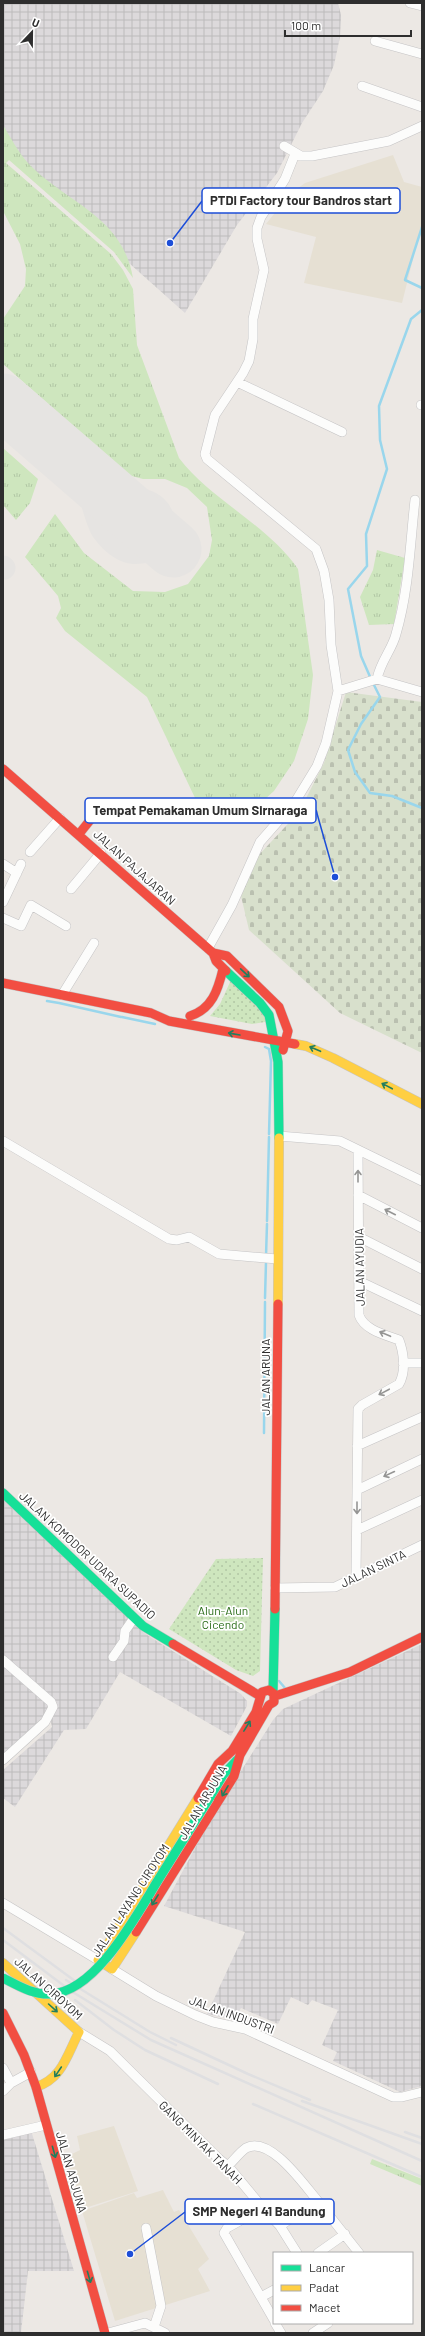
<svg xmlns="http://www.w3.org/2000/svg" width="425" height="2336" font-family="Barlow,sans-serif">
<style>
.industrial{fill:url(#industrial-grid)}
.education{fill:#e6e0d3}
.grass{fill:url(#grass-tufts)}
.cemetery{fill:url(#cemetery-stones)}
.park{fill:url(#park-dots)}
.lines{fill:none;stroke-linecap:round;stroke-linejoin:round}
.stream{stroke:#99d6ec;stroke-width:2.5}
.taxiway{stroke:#e6e4e2;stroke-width:23}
.runway{stroke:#e6e4e2;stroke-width:57}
.street-casing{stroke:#c5c4c5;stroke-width:10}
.fast-casing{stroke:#c5c4c5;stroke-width:10}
.slow-casing{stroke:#c5c4c5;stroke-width:10}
.jam-casing{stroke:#c5c4c5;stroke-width:10}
.street{stroke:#fcfcfb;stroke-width:9}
.fast{stroke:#16e098;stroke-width:9}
.slow{stroke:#ffcf43;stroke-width:9}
.jam{stroke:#f24e42;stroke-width:9}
.rail{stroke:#dfdfe1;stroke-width:2.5}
.fast-bridge-casing{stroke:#c5c4c5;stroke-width:10;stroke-linecap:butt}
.fast-bridge{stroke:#16e098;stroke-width:9}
.oneway{stroke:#237e5e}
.oneway2{stroke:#959594}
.labels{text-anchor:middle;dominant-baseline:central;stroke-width:3.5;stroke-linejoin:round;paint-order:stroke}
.street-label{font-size:12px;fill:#2e2e2e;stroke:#fff}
.park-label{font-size:12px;fill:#2c6e1b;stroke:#fff}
.leader{fill:none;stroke:#1d4ed8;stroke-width:1.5}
.callout-dot{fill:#1d4ed8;stroke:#fff;stroke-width:1.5}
.callout{fill:#fff;stroke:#1d4ed8;stroke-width:1.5}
.callout-label{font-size:13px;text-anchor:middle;font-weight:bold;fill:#2e2e2e}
</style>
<defs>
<pattern id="industrial-grid" width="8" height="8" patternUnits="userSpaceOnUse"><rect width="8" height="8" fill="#dcd9db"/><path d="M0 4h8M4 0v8" fill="none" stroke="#bdbbbc"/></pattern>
<pattern id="grass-tufts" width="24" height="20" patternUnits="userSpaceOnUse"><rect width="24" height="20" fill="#cee6be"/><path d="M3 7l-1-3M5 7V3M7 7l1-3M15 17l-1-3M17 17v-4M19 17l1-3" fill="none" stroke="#b1c6a4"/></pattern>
<pattern id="cemetery-stones" width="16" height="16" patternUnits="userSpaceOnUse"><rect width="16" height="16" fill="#d8e0cc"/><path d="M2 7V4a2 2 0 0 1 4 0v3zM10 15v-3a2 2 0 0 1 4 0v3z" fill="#bac0b0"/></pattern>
<pattern id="park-dots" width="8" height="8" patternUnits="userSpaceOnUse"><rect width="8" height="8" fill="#cee6be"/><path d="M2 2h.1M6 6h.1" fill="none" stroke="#b1c6a4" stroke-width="1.8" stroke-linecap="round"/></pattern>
</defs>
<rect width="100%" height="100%" fill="#ece8e4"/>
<path class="industrial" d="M3,3H338L341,15L340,37L334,65L323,91L302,123L277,173L237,225L185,313L19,165L3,134Z
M3,1498L144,1633L241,1694L247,1701V1706L231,1736L120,1672L86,1729L64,1730L15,1807L3,1798V1770L52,1727L50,1718L57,1704L3,1658Z
M422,1644V2086L400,2092L333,2061L337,2052L322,2045L338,2010L312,2000L308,2005L291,1997L278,2024L241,2008L234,2020L207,2014L245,1932L164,1906L209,1822L273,1720L283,1709Z
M3,1664L48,1702L51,1709L3,1757Z
M30,2127L74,2271H28L21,2333H3V2136Z"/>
<path class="education" d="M393,155L404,182L422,187V223L402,303L304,283L316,237L266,224L290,194L305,183Z
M114,2126L138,2191L82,2209L66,2157L80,2150L77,2136Z
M163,2190L174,2212L179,2210L209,2259L198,2269L210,2291L115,2321L82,2211L134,2193L137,2198Z"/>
<path class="grass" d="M3,125C11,138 18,152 28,163C67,204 122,215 133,278L114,252L9,160L6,163L111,254L123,270L133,289L137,345L179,458C212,501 267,524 298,569L313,675L308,719L294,761L274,791L254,809L232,813L210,812L196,800L147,697L65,631L56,618L61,608L58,596L25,557L55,514L84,553L133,591L165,592L188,584L209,556L212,540L207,507L187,488L165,479H143L128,475L3,364V319L25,286L26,269L20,244L3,211Z
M3,448L38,479L30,503L16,520L3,505Z
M377,550L405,558L394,624L369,625L360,597L373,570Z
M372,2159L422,2179V2186L370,2164Z"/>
<path class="cemetery" d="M346,692L422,702V1053L340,1013L249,930L241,896L256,858L299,812L324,763Z"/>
<path class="park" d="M231,980L265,1011V1022L252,1024L210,1016L220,1004Z
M263,1558L260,1671L253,1676L236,1670L169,1629L216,1559Z"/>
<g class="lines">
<path class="stream" d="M422,227L405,280L422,288
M371,679L361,656L348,589L367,566L366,534L387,469L380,440L379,406L411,319L422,310
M373,683L380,697L361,724L348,750L355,772L370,793L392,796L422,808
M47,1001L59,1003
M59,1003L121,1017
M122,1017L155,1024
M265,1047L269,1049L271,1061L269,1134
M267,1221L269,1137
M266,1256L267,1224
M265,1298L266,1262
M264,1433L265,1302
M279,1681L285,1688"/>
<path class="taxiway" d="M79,468C91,477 104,491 119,496C132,500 145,497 156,507C178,527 142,583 103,531C96,522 88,486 85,473
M3,567L4,568"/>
<path class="runway" d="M3,402L173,549"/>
<defs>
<path id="street" d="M410,3L422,6
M375,41L422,54
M362,86L422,107
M284,146L301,156H312L389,141L422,126
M237,382L342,432
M421,405H422
M377,679C381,660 392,650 396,634C409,590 410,544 415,500
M338,691L377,679L422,692
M30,852L60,818
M3,864L17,873
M71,889L101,853
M3,902L21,864
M3,918L21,926L31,905L66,926
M208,948L232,905L260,842L295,802L317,766L326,743L338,691L331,645L329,600L324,571L316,549L207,459L205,454L215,415L243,373L249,361L253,339V319L264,270L257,239V228L261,217L285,179L295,154
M62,995L94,943
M279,1136L340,1141L422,1181
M3,1141L169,1239L177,1240L189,1237L219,1254L277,1259
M358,1195L422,1228
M359,1237L422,1269
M359,1281L422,1311
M403,1363H422
M357,1446L422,1417
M357,1490L422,1459
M357,1530L422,1500
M356,1575L358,1409L362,1405L399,1384C406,1372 404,1353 399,1340C386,1335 364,1330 359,1315L358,1150
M275,1588L335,1587L422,1545
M113,1657L124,1641L125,1631L134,1618
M3,1660L51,1702L53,1707L45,1722L3,1760
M3,1903L98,1960
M112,1969L156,1996L195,2015L213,2022L245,2029L393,2097H402L422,2092
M79,2032L110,2051L219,2159L228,2166L263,2208L227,2228L224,2233L274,2320
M3,2068L11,2083
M3,2091L11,2083L31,2072
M3,2135L46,2125
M228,2166C234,2160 240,2152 246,2148C270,2135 304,2185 317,2200
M263,2208L280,2226L317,2200L359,2253
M280,2226L297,2253
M146,2228L161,2306L154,2327
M318,2253L345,2234
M261,2297L274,2290
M275,2323L281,2333
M108,2333L145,2323L165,2333
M313,2333L328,2323"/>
<path id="fast" d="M226,971L260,1003L269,1015L278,1062L279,1138
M3,1493L143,1626L173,1644
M273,1692L275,1609
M210,1797L223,1775L237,1760"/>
<path id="slow" d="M295,1044L306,1046L333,1058L422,1104
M278,1304L279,1138
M136,1932L112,1969L98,1960L198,1798
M3,1963L79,2032C67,2055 62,2079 36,2087"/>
<path id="jam" d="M3,769L213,953L216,961L226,971
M79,834L91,819
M213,953L227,956L279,1007L288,1031L283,1050
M3,983L151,1013L169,1021L295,1044
M190,1016C212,1009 218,990 223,969
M275,1609L278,1304
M173,1644L260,1696
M275,1696L350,1672L422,1637
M198,1798L218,1764L232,1751L256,1712L262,1692L269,1690
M136,1932L234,1776L240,1755L269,1705L274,1702V1694L269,1690
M3,2013L24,2055L36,2087L105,2333"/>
</defs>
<use href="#street" class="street-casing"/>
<use href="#fast" class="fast-casing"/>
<use href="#slow" class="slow-casing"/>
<use href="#jam" class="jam-casing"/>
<use href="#street" class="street"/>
<use href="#fast" class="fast"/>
<use href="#slow" class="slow"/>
<use href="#jam" class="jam"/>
<path class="rail" d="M3,1928L75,1981
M3,1940L71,1991L151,2040L422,2161
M66,1980L150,2032L176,2045
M75,2000L114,2030L145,2050L218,2084
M171,2038L248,2074L310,2100
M302,2101L422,2144
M253,2104L422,2177
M405,2132L422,2138"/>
<defs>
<path id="fast-bridge" d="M3,1978C19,1986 33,1995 51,1994C97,1992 138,1912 160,1877C177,1850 193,1824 210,1797"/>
</defs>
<use href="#fast-bridge" class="fast-bridge-casing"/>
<use href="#fast-bridge" class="fast-bridge"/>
</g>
<defs><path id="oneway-shaft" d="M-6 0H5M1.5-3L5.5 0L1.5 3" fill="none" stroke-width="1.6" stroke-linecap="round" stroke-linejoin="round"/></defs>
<g class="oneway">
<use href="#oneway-shaft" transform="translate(245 973) rotate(43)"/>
<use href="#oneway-shaft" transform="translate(234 1034) rotate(-170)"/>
<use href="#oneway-shaft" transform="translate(315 1049) rotate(-157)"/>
<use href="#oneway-shaft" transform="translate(387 1086) rotate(-152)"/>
<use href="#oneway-shaft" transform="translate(247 1726) rotate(-58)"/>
<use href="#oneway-shaft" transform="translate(225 1791) rotate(120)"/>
<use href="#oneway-shaft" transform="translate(155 1900) rotate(122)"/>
<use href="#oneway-shaft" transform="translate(53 2008) rotate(42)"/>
<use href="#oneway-shaft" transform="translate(58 2072) rotate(124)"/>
<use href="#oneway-shaft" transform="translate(54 2152) rotate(74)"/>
<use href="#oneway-shaft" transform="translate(89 2277) rotate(74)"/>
</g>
<g class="oneway2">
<use href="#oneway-shaft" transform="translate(358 1176) rotate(-90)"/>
<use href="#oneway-shaft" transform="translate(390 1212) rotate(-153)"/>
<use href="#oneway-shaft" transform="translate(385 1334) rotate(-157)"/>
<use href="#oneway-shaft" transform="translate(384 1392) rotate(152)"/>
<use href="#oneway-shaft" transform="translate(389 1474) rotate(155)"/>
<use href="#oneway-shaft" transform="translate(357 1508) rotate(90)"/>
</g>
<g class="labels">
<g class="street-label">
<text transform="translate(135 867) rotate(42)">JALAN PAJAJARAN</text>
<text transform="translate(359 1267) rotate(-91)">JALAN AYUDIA</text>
<text transform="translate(265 1377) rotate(-90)">JALAN ARUNA</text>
<text transform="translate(88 1555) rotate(43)">JALAN KOMODOR UDARA SUPADIO</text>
<text transform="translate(373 1568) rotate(-26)">JALAN SINTA</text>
<text transform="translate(202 1802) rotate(-60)">JALAN ARJUNA</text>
<text transform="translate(130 1900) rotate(-57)">JALAN LAYANG CIROYOM</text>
<text transform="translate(49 1988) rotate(42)">JALAN CIROYOM</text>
<text transform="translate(232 2014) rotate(20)">JALAN INDUSTRI</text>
<text transform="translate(201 2142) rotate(45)">GANG MINYAK TANAH</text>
<text transform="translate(72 2172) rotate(74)">JALAN ARJUNA</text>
</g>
<g class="park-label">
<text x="223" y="1610">Alun-Alun<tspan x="223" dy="14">Cicendo</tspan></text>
</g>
</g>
<path class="leader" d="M170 243L202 201M335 877L316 810M130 2254L185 2212"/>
<g class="callout-dot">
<circle cx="170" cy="243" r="4"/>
<circle cx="335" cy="877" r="4"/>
<circle cx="130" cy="2254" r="4"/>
</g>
<g class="callout">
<rect x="202" y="188" width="198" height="25" rx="4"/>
<rect x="85" y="798" width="231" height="25" rx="4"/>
<rect x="185" y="2199" width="149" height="25" rx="4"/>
</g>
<g class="callout-label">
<text x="301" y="205">PTDI Factory tour Bandros start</text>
<text x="200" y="815">Tempat Pemakaman Umum Sirnaraga</text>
<text x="259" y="2216">SMP Negeri 41 Bandung</text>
</g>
<rect width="425" height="2336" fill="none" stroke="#2e2e2e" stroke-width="8"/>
<rect x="273" y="2252" width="140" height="72" fill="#ffffff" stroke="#ababab"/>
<rect x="281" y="2265" width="20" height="6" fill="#16e098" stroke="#ababab"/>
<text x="309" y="2272" font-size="12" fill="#2e2e2e">Lancar</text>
<rect x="281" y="2285" width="20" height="6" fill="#ffcf43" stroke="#ababab"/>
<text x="309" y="2292" font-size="12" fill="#2e2e2e">Padat</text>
<rect x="281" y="2305" width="20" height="6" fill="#f24e42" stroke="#ababab"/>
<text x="309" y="2312" font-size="12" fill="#2e2e2e">Macet</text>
<g transform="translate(32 32) rotate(22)" stroke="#ffffff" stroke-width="3" paint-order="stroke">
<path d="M0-3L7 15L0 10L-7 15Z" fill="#2e2e2e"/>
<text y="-6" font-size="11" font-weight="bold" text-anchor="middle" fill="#2e2e2e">U</text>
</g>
<path d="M285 30v6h126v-6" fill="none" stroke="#2e2e2e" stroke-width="2"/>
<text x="291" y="30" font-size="12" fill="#2e2e2e" stroke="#ffffff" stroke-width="3" paint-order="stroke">100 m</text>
</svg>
